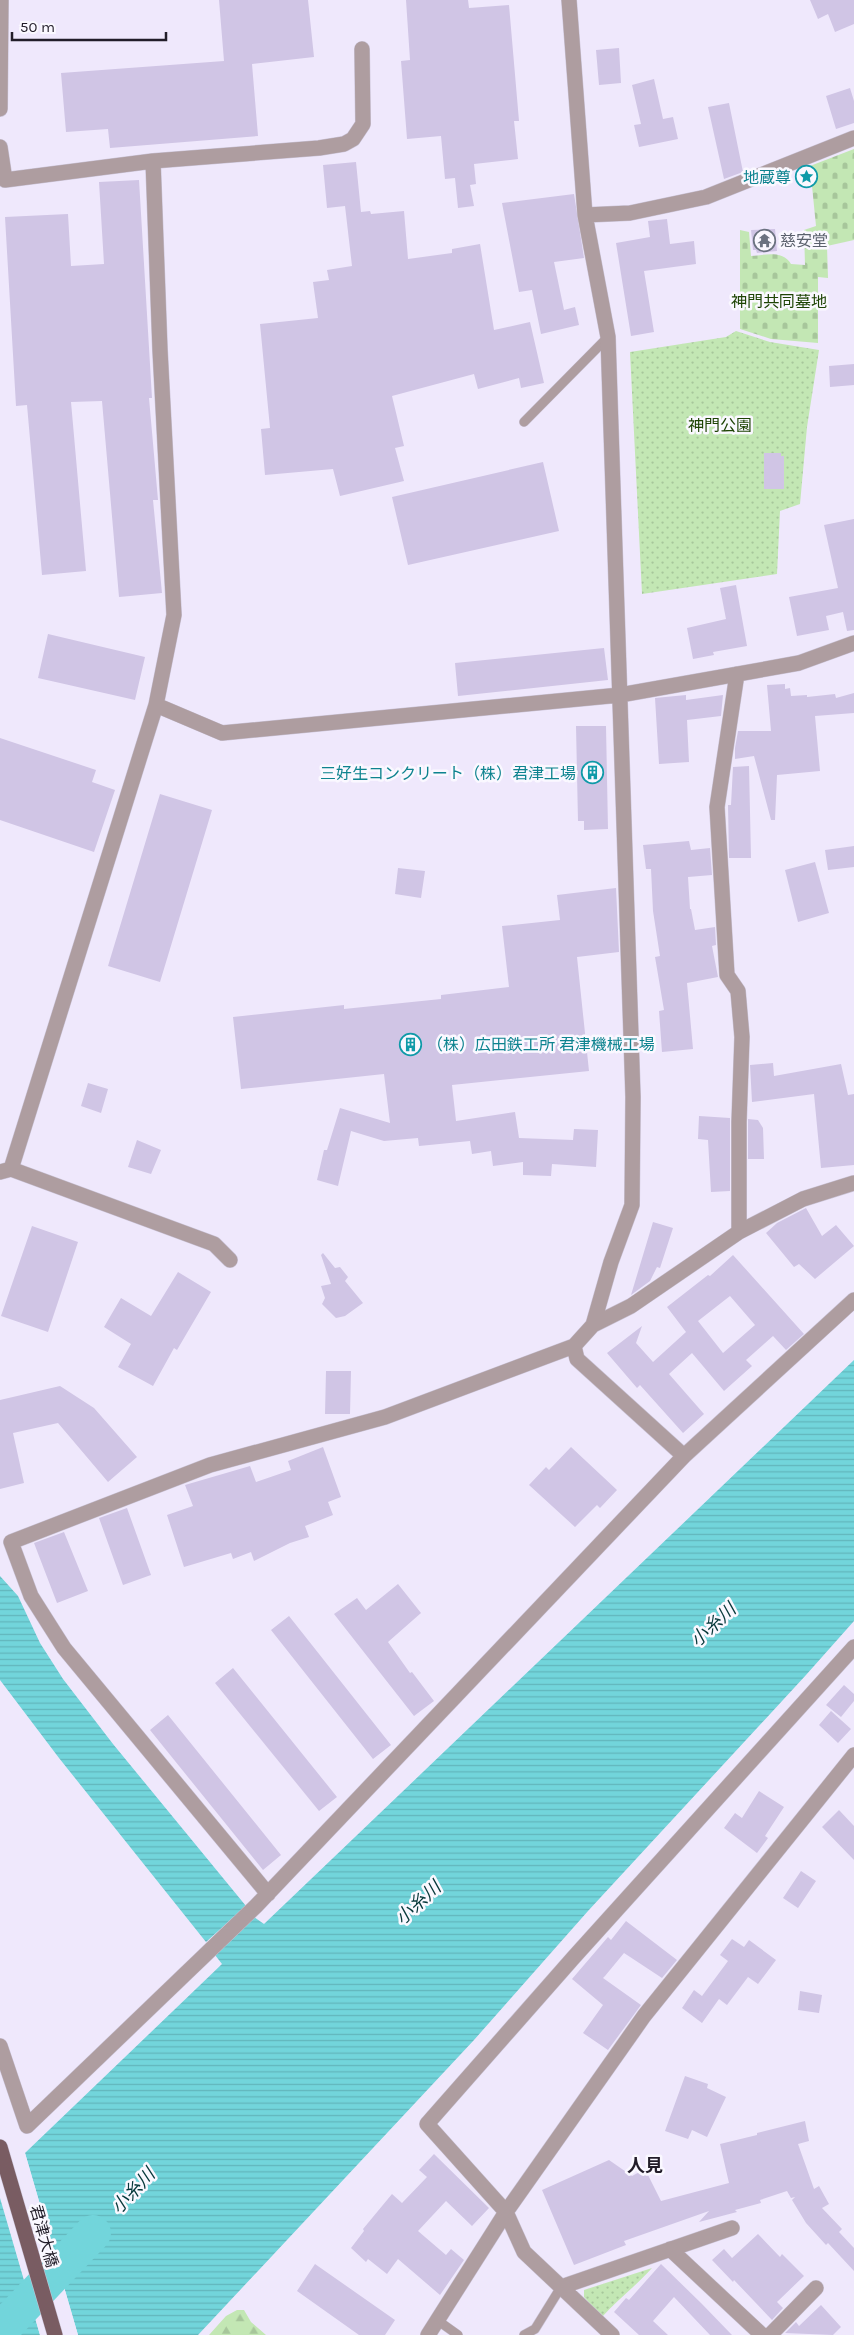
<svg xmlns="http://www.w3.org/2000/svg" width="854" height="2335" font-family="Karla,'Noto Sans JP',sans-serif">
<style>
.grass{fill:url(#grass-dots)}
.forest{fill:url(#forest-firs)}
.cemetery{fill:url(#cemetery-stones)}
.water{fill:url(#water-rules)}
.pier{fill:#efe8fc}
.lines{fill:none;stroke-linecap:round;stroke-linejoin:round}
.river{stroke:#72d5db;stroke-width:36}
.building{fill:#d0c5e5;fill-rule:evenodd}
.lane-casing{stroke:#cac3d6;stroke-width:10}
.street-casing{stroke:#cac3d6;stroke-width:16}
.primary-casing{stroke:#cac3d6;stroke-width:16}
.lane{stroke:#ae9da0;stroke-width:9}
.street{stroke:#ae9da0;stroke-width:15}
.primary{stroke:#795c62;stroke-width:15}
.labels{text-anchor:middle;dominant-baseline:central;stroke-width:5;stroke-linejoin:round;paint-order:stroke}
.culture-label{font-size:16px;fill:#0d838f;stroke:#faf8ff;text-anchor:end}
.worship-label{font-size:16px;fill:#5b616d;stroke:#faf8ff;text-anchor:start}
.park-label{font-size:16px;fill:#1e4405;stroke:#faf8ff}
.street-label{font-size:16px;fill:#221d29;stroke:#faf8ff}
.water-label{font-size:18px;font-style:italic;fill:#06383a;stroke:#faf8ff}
.neighbourhood-label{font-size:18px;font-weight:bold;fill:#221d29;stroke:#faf8ff}
</style>
<defs>
<pattern id="grass-dots" width="8" height="8" patternUnits="userSpaceOnUse" patternTransform="scale(1.25)"><rect width="8" height="8" fill="#c3e7b4"/><path d="M2 2h.1M6 6h.1" fill="none" stroke="#a7c69b" stroke-width="1.8" stroke-linecap="round"/></pattern>
<pattern id="forest-firs" width="22" height="20" patternUnits="userSpaceOnUse" patternTransform="scale(1.25)"><rect width="22" height="20" fill="#c3e7b4"/><path d="M5 1l3.5 6h-7zM16 11l3.5 6h-7z" fill="#a7c69b"/></pattern>
<pattern id="cemetery-stones" width="16" height="16" patternUnits="userSpaceOnUse" patternTransform="scale(1.25)"><rect width="16" height="16" fill="#c3e7b4"/><path d="M2 7V4a2 2 0 0 1 4 0v3zM10 15v-3a2 2 0 0 1 4 0v3z" fill="#a7c69b"/></pattern>
<pattern id="water-rules" width="6" height="5" patternUnits="userSpaceOnUse" patternTransform="scale(1.25)"><rect width="6" height="5" fill="#72d5db"/><path d="M0 2.5h6" fill="none" stroke="#62b6bc"/></pattern>
</defs>
<rect width="100%" height="100%" fill="#efe8fc"/>
<path class="grass" d="M736,331L770,342L819,350L807,427L800,504L780,511L777,574L642,594L630,352L726,337Z
M652,2268C636,2286 618,2299 602,2317L584,2297V2290Z"/>
<path class="forest" d="M237,2310H244L251,2322L266,2335H209L226,2316Z"/>
<path class="cemetery" d="M854,149V240L827,246L828,278L818,277V343L771,339L740,329V230L749,232L751,256C765,255 783,250 791,264L805,265L804,230L816,226L810,166Z"/>
<path class="water" d="M854,1360V1621L806,1675L588,1911L474,2040L198,2335H78L25,2153L222,1964L215,1955L254,1917L264,1924Z
M0,1576L18,1596L40,1643L63,1679L113,1744L246,1906L206,1942L59,1758L0,1680Z
M0,2198L40,2335H0Z"/>
<path class="pier" d="M24,2150L25,2153L78,2335H76L22,2154Z
M0,2195L2,2197L42,2335H40Z"/>
<g class="lines">
<path class="river" d="M0,2331L93,2233"/>
</g>
<path class="building" d="M219,0H308L314,57L252,64L258,136L110,148L108,129L66,132L61,73L224,61Z
M406,0H468L469,8L509,5L519,121H514L518,159L474,164L476,184L470,185L474,206L458,208L455,178L445,179L441,136L407,139L401,61L410,60Z
M810,0H854V24L835,32L828,14L818,19Z
M619,48L621,83L599,85L596,50Z
M654,79L663,119L673,117L678,139L639,147L634,125L641,124L632,85Z
M850,88L854,101V123L836,129L826,96Z
M729,103L743,172L724,179L708,107Z
M356,162L361,212L370,211L371,214L404,211L408,259L452,253V249L480,244L494,330L530,322L544,383L521,388L519,378L478,389L474,374L392,396L404,446L395,448L404,481L340,496L333,469L265,475L261,429L270,428L260,324L318,318L313,282L329,280L327,270L352,266L345,206L327,208L323,165Z
M139,180L152,398H149L158,500H153L162,593L119,597L102,401L71,402L86,571L42,575L27,405L16,406L5,217L68,214L71,266L104,264L99,182Z
M574,194L584,258L554,262L564,310L575,307L579,325L541,334L532,290L519,292L502,203Z
M667,219L670,244L694,241L696,264L644,271L654,332L631,336L616,243L650,237L648,221Z
M775,229L777,251L757,253L756,250H753L751,230Z
M854,364V385L830,387L829,366Z
M764,453H781V456H784V489H764Z
M543,462L559,531L408,565L392,497Z
M854,519V630L847,631L843,612L826,616L829,630L797,636L789,597L838,588L824,525Z
M736,585L747,646L713,652L714,655L693,659L687,628L726,619L720,588Z
M48,634L145,657L135,700L38,678Z
M604,648L608,680L458,696L455,663Z
M785,684V689L790,688L791,696L807,695V697L835,694L836,698L854,693V713L815,716L820,771L777,775L775,820H771L754,756L735,759V748L738,731H771L767,685Z
M686,695V700L723,695L721,716L687,720L689,762L659,764L655,698Z
M576,726H606L608,829L584,830V821H578Z
M0,738L96,770L92,782L115,790L94,852L0,820Z
M749,766L751,858H729L728,805H731L733,767Z
M160,794L212,810L160,982L108,966Z
M689,841L691,850L710,848L712,875L688,877L690,909H691L695,930L715,927L716,945L712,946L718,977L687,983L693,1049L662,1052L659,1011L664,1010L655,957L660,956L653,911L651,869H646L643,845Z
M854,846V867L828,870L825,850Z
M815,862L829,913L798,922L785,870Z
M398,868L425,871L421,898L395,894Z
M616,888L619,952L577,957L589,1071L452,1085L456,1121L515,1112L519,1138L573,1140L574,1129L598,1130L596,1167L552,1164L551,1176L523,1175V1162L493,1166L491,1151L472,1154L470,1141L419,1146L418,1138L384,1141L351,1131L338,1186L317,1180L324,1150H327L340,1108L390,1123L384,1074L241,1089L233,1017L344,1005V1009L441,999V995L509,987L502,926L560,920L557,895Z
M773,1063L774,1076L841,1064L848,1095L854,1094V1165L821,1168L814,1094L752,1102L750,1065Z
M88,1083L108,1089L101,1113L81,1106Z
M699,1116L730,1118V1191L711,1192L708,1140L698,1139Z
M748,1119L758,1120L763,1128L764,1159H748Z
M137,1140L161,1150L151,1174L128,1167Z
M806,1208L822,1236L836,1225L854,1246L815,1279L799,1264L794,1267L766,1233L777,1223Z
M653,1222L673,1228L660,1268L657,1267L650,1281L631,1295Z
M32,1226L78,1242L48,1332L1,1316Z
M323,1253L335,1268L340,1267L348,1277L345,1281L363,1303L345,1316L336,1318L322,1304L325,1298L321,1286L331,1284L321,1255Z
M733,1255L804,1334L786,1350L773,1336L746,1360L752,1366L724,1391L692,1353L669,1374L704,1414L683,1433L640,1385L637,1388L607,1353L642,1326L636,1343L653,1362L686,1332L667,1307L708,1275L710,1276ZM730,1296L755,1325L723,1353L698,1321Z
M178,1272L211,1292L177,1350L174,1348L153,1386L118,1367L131,1344L104,1327L121,1298L151,1316Z
M326,1371H351L350,1414H325Z
M60,1386L94,1408L137,1457L108,1482L58,1423L13,1433L24,1483L0,1489V1400Z
M323,1447L341,1497L328,1502L333,1515L305,1526L309,1537L290,1543L254,1561L251,1552L233,1559L231,1553L184,1567L167,1515L193,1506L185,1485L250,1466L256,1482L291,1470L288,1461Z
M571,1447L617,1490L600,1508L597,1505L575,1527L529,1485L546,1467L549,1470Z
M127,1508L151,1575L123,1585L99,1518Z
M64,1532L88,1591L57,1603L34,1543Z
M398,1584L421,1613L388,1642L410,1673L412,1672L434,1701L414,1716L334,1614L357,1598L366,1610Z
M289,1616L391,1745L373,1759L271,1630Z
M233,1668L337,1797L319,1811L215,1683Z
M844,1685L854,1694V1701L841,1717L826,1705Z
M831,1711L851,1729L838,1743L819,1725Z
M168,1715L281,1855L263,1870L150,1730Z
M759,1791L784,1807L765,1836L768,1838L757,1853L724,1828L735,1813L742,1818Z
M839,1810L854,1826V1860L822,1827Z
M801,1871L816,1881L798,1908L783,1898Z
M626,1921L677,1960L662,1978L624,1953L605,1976L603,1978L641,2005L608,2050L583,2033L603,2005L572,1979L608,1937L611,1940Z
M732,1939L744,1947L749,1940L776,1960L758,1984L748,1977L727,2005L719,1999L702,2023L682,2008L694,1990L702,1996L728,1961L720,1955Z
M800,1991L822,1995L819,2013L798,2010Z
M685,2076L708,2084L707,2088L726,2097L707,2137L692,2130L688,2139L665,2131Z
M805,2121L809,2141L798,2144L814,2189L819,2186L829,2204L822,2208L842,2229L839,2232L854,2248V2271L828,2243L826,2245L806,2223L792,2200L795,2197L791,2198L787,2191L760,2200L761,2203L735,2210L737,2212L699,2222L709,2211L624,2241L626,2245L574,2265L542,2190L609,2160L632,2176L645,2169L661,2201L729,2183L720,2144L757,2135V2133Z
M434,2154L489,2208L472,2226L446,2201L418,2231L446,2255L451,2249L464,2260L440,2295L398,2259L387,2274L368,2259L366,2262L351,2248L364,2231L363,2229L392,2194L402,2203L427,2177L419,2170Z
M758,2234L780,2257L782,2254L804,2276L777,2302L783,2308L772,2320L734,2280L733,2282L712,2260L724,2249L732,2258Z
M315,2264L395,2320L385,2335H359L297,2291Z
M661,2264L701,2303L732,2335H710L674,2297L653,2321L668,2335H639L614,2312L626,2298L629,2300Z
M821,2305L841,2327L833,2335L785,2333L796,2322L799,2326Z"/>
<g class="lines">
<defs>
<path id="lane" d="M524,422L608,337
M437,2320L458,2335
M524,2335L535,2329L561,2287"/>
<path id="street" d="M569,0L585,215L608,337L633,1097L632,1205L611,1262L593,1325
M0,109L1,0
M0,147L5,180L153,161L319,148L344,144L353,139L363,124L362,49
M585,215L630,213L706,197L854,138
M737,674L717,807L727,975L738,991L742,1037L739,1122V1232
M156,705L222,733L620,695L799,663L854,643
M11,1169L214,1244L230,1260
M0,1172L11,1169L156,705L174,615L160,350L153,161
M574,1346L577,1359L684,1456
M268,1894L64,1648L31,1596L11,1542L210,1465L385,1417L574,1346L593,1325L631,1306L739,1232L803,1199L854,1183
M0,2046L27,2126L256,1906L684,1456L854,1300
M670,2249L762,2335
M561,2287L732,2228
M428,2335L506,2212L644,2016L854,1755
M612,2335L524,2252L506,2212L427,2124L574,1957L854,1647
M770,2335L816,2288"/>
<path id="primary" d="M0,2147L55,2335"/>
</defs>
<use href="#lane" class="lane-casing"/>
<use href="#street" class="street-casing"/>
<use href="#primary" class="primary-casing"/>
<use href="#lane" class="lane"/>
<use href="#street" class="street"/>
<use href="#primary" class="primary"/>
</g>
<defs>
<symbol id="sight-ring" viewBox="-11 -11 22 22"><circle r="9.5" fill="#faf8ff" stroke="#0f9aa8" stroke-width="1.5"/><path d="M0-6L1.8-2.2L6-1.7L2.9 1.2L3.7 5.4L0 3.3L-3.7 5.4L-2.9 1.2L-6-1.7L-1.8-2.2Z" fill="#0f9aa8"/></symbol>
<symbol id="temple-ring" viewBox="-11 -11 22 22"><circle r="9.5" fill="#faf8ff" stroke="#6b7280" stroke-width="1.5"/><path d="M0-6L5-2H3V0L6.5 2.5H4V6H1.5V3h-3V6H-4V2.5H-6.5L-3 0V-2H-5Z" fill="#6b7280"/></symbol>
<symbol id="building-ring" viewBox="-11 -11 22 22"><circle r="9.5" fill="#faf8ff" stroke="#0f9aa8" stroke-width="1.5"/><path d="M-4-6H4V6H1V3H-1V6H-4ZM-2.5-4.3h1.7v1.8h-1.7ZM.8-4.3h1.7v1.8H.8ZM-2.5-1h1.7V.8h-1.7ZM.8-1h1.7V.8H.8Z" fill="#0f9aa8"/></symbol>
</defs>
<g fill-rule="evenodd">
<use href="#sight-ring" x="794" y="164" width="25" height="25"/>
<use href="#temple-ring" x="752" y="228" width="25" height="25"/>
<use href="#building-ring" x="580" y="760" width="25" height="25"/>
<use href="#building-ring" x="398" y="1032" width="25" height="25"/>
</g>
<g class="labels">
<g class="culture-label">
<text x="791" y="177">地蔵尊</text>
<text x="576" y="773">三好生コンクリート（株）君津工場</text>
<text x="427" y="1044" text-anchor="start">（株）広田鉄工所 君津機械工場</text>
</g>
<g class="worship-label">
<text x="780" y="240">慈安堂</text>
</g>
<g class="park-label">
<text x="779" y="301">神門共同墓地</text>
<text x="720" y="425">神門公園</text>
</g>
<g class="street-label">
<text transform="translate(44 2236) rotate(74)">君津大橋</text>
</g>
<g class="water-label">
<text transform="translate(713 1625) rotate(-43)">小糸川</text>
<text transform="translate(418 1903) rotate(-43)">小糸川</text>
<text transform="translate(133 2191) rotate(-47)">小糸川</text>
</g>
<g class="neighbourhood-label">
<text x="645" y="2166">人見</text>
</g>
</g>
<path d="M12 32v8h154v-8" fill="none" stroke="#221d29" stroke-width="2.5"/>
<text x="20" y="32" font-size="15" fill="#221d29" stroke="#faf8ff" stroke-width="4" paint-order="stroke">50 m</text>
</svg>
